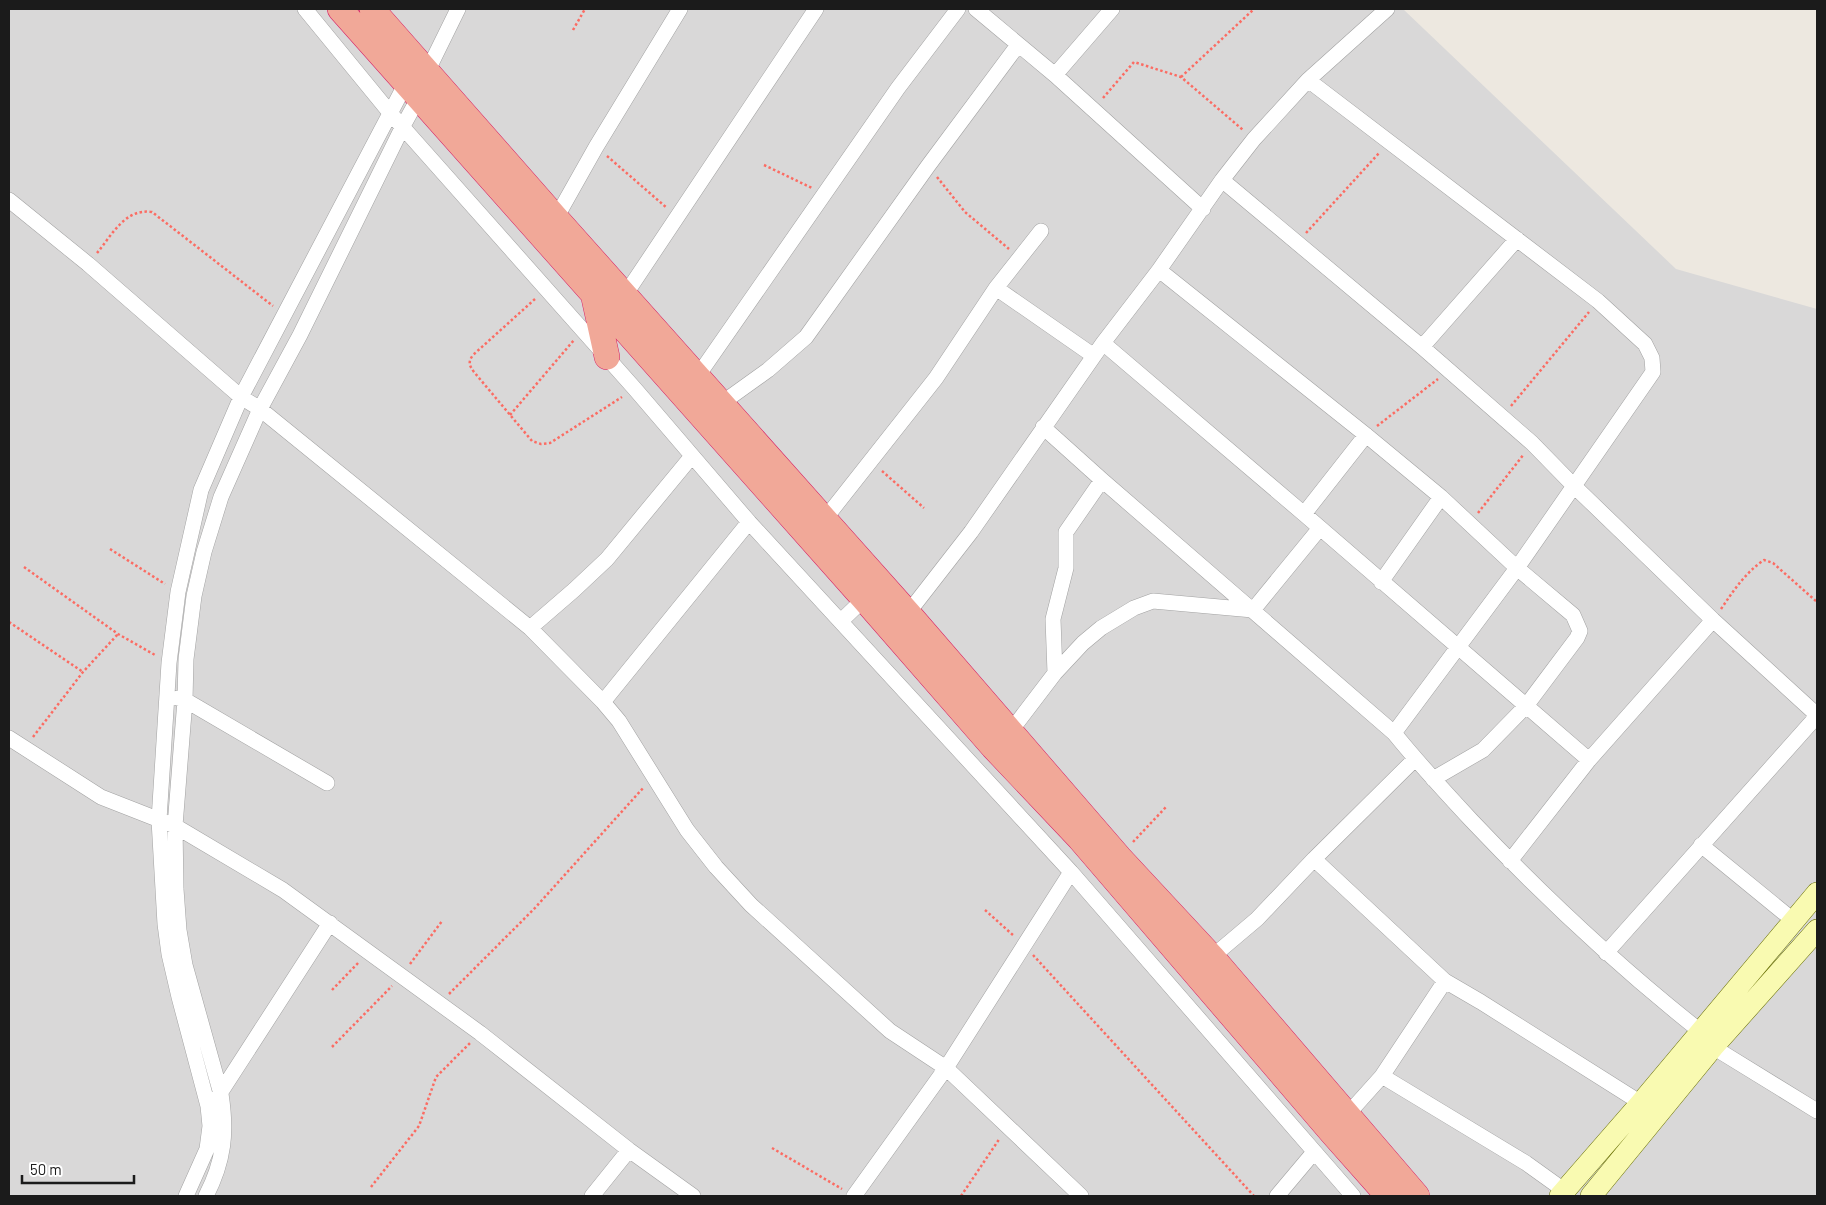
<svg xmlns="http://www.w3.org/2000/svg" width="1826" height="1205" font-family="Barlow,sans-serif">
<style>
.residential{fill:#d9d8d8}
.lines{fill:none;stroke-linecap:round;stroke-linejoin:round}
.minor-casing{stroke:#a2a2a2;stroke-width:16}
.secondary-casing{stroke:#697004;stroke-width:22}
.trunk-casing{stroke:#d62167;stroke-width:26}
.path{stroke:#fb6c63;stroke-width:2.5;stroke-dasharray:2.5 2.5;stroke-linecap:butt}
.minor{stroke:#fff;stroke-width:15}
.secondary{stroke:#f9fab1;stroke-width:21}
.trunk{stroke:#f1a898;stroke-width:25}
</style>
<rect width="100%" height="100%" fill="#ede8e0"/>
<path class="residential" d="M9,9H1403L1676,269L1817,309V1196H9Z"/>
<g class="lines">
<defs>
<path id="minor" d="M305,9L391,114L635,389L749,522L603,702
M976,9L1055,75L1203,209
M428,70L458,9
M1055,75L1112,9
M1308,80L1598,301L1645,344L1652,358L1653,372L1517,568L1394,733
M1222,180L1422,347L1532,443L1574,486L1713,620L1817,715
M9,200L88,264L241,397L260,409L530,628L603,702L619,721L687,830L716,867L751,905L890,1031L946,1068L1081,1196
M556,218L596,147L680,9
M1159,270L1366,435L1441,497L1517,568L1573,615L1580,631L1577,638L1526,706L1483,750L1433,779
M996,288L1094,356
M625,295L816,9
M1103,343L1304,514L1589,760
M1422,347L1517,239
M697,377L898,88L958,9
M715,408L768,370L806,337L928,166L1018,45
M1043,427L1102,480L1394,733C1419,764 1445,792 1472,821C1543,896 1619,967 1700,1031
M1304,514L1366,435
M824,520L936,378L996,288L1041,231
M749,522L1071,872
M1381,582L1441,497
M908,613L971,532L1103,343L1159,270L1222,180L1254,139L1308,80L1387,9
M841,621L864,599
M530,628L574,590L607,559L692,456
M1055,673L1053,619L1066,568V532L1102,480
M178,698L185,700L327,783
M1004,737L1010,732L1055,673L1083,643L1101,628L1134,608L1153,601L1253,610L1320,528
M9,738L101,797L175,826L283,890L480,1033L629,1150L693,1196
M1701,845L1794,921
M1314,859L1445,981L1481,1002L1641,1103
M1510,861L1589,760L1713,620
M1606,953L1817,716
M1212,957L1257,919L1314,859L1415,759
M1713,1047L1817,1111
M1382,1076L1526,1163L1565,1191
M217,1098L330,923
M1347,1115L1382,1076L1445,981
M186,1196L207,1149L210,1126L208,1106L179,997L169,954L165,924L159,820L169,663L178,592L201,490L241,397L406,83
M206,1196C224,1161 227,1133 221,1094L185,965L179,930L176,889L175,826L185,700L186,659L194,596L204,552L221,497L260,409L300,335L403,126L419,97
M592,1196L629,1150
M854,1196L946,1068L1071,872L1353,1196
M1277,1196L1314,1152"/>
<path id="secondary" d="M1560,1196L1641,1103L1817,893
M1591,1196L1713,1047L1817,930"/>
<path id="trunk" d="M340,9L864,599L993,747L1080,839L1333,1134L1388,1196
M372,9L556,218L908,613L1119,857L1212,957L1417,1196
M594,298L607,357"/>
</defs>
<use href="#minor" class="minor-casing"/>
<use href="#secondary" class="secondary-casing"/>
<use href="#trunk" class="trunk-casing"/>
<path class="path" d="M573,30L585,9
M1181,77L1254,9
M1103,98L1134,62L1181,77L1243,130
M607,156L667,208
M764,165L812,188
M937,177L965,212L1009,249
M1306,233L1380,152
M97,253C112,235 125,208 152,212L273,306
M535,299L473,355C468,362 469,365 474,372L532,441L541,444L550,443L622,397
M1511,406L1589,312
M510,415L574,340
M1377,426L1438,379
M882,471L924,508
M1478,513L1524,454
M110,549L165,584
M24,567L118,634L155,655
M1721,609C1734,590 1745,573 1764,560L1773,563L1817,602
M9,622L83,672
M33,737L83,672L118,634
M1133,842L1166,807
M985,910L1014,936
M1033,955L1254,1196
M410,964L442,921
M332,990L359,962
M449,994L534,909L644,787
M332,1047L392,986
M772,1148L842,1189
M371,1187L419,1126L436,1077L470,1043
M961,1196L1000,1138"/>
<use href="#minor" class="minor"/>
<use href="#secondary" class="secondary"/>
<use href="#trunk" class="trunk"/>
</g>
<rect width="1826" height="1205" fill="none" stroke="#1b1b1b" stroke-width="20"/>
<path d="M22 1175v8h112v-8" fill="none" stroke="#1b1b1b" stroke-width="2.5"/>
<text x="30" y="1175" font-size="15" fill="#1b1b1b" stroke="#ffffff" stroke-width="4" paint-order="stroke">50 m</text>
</svg>
